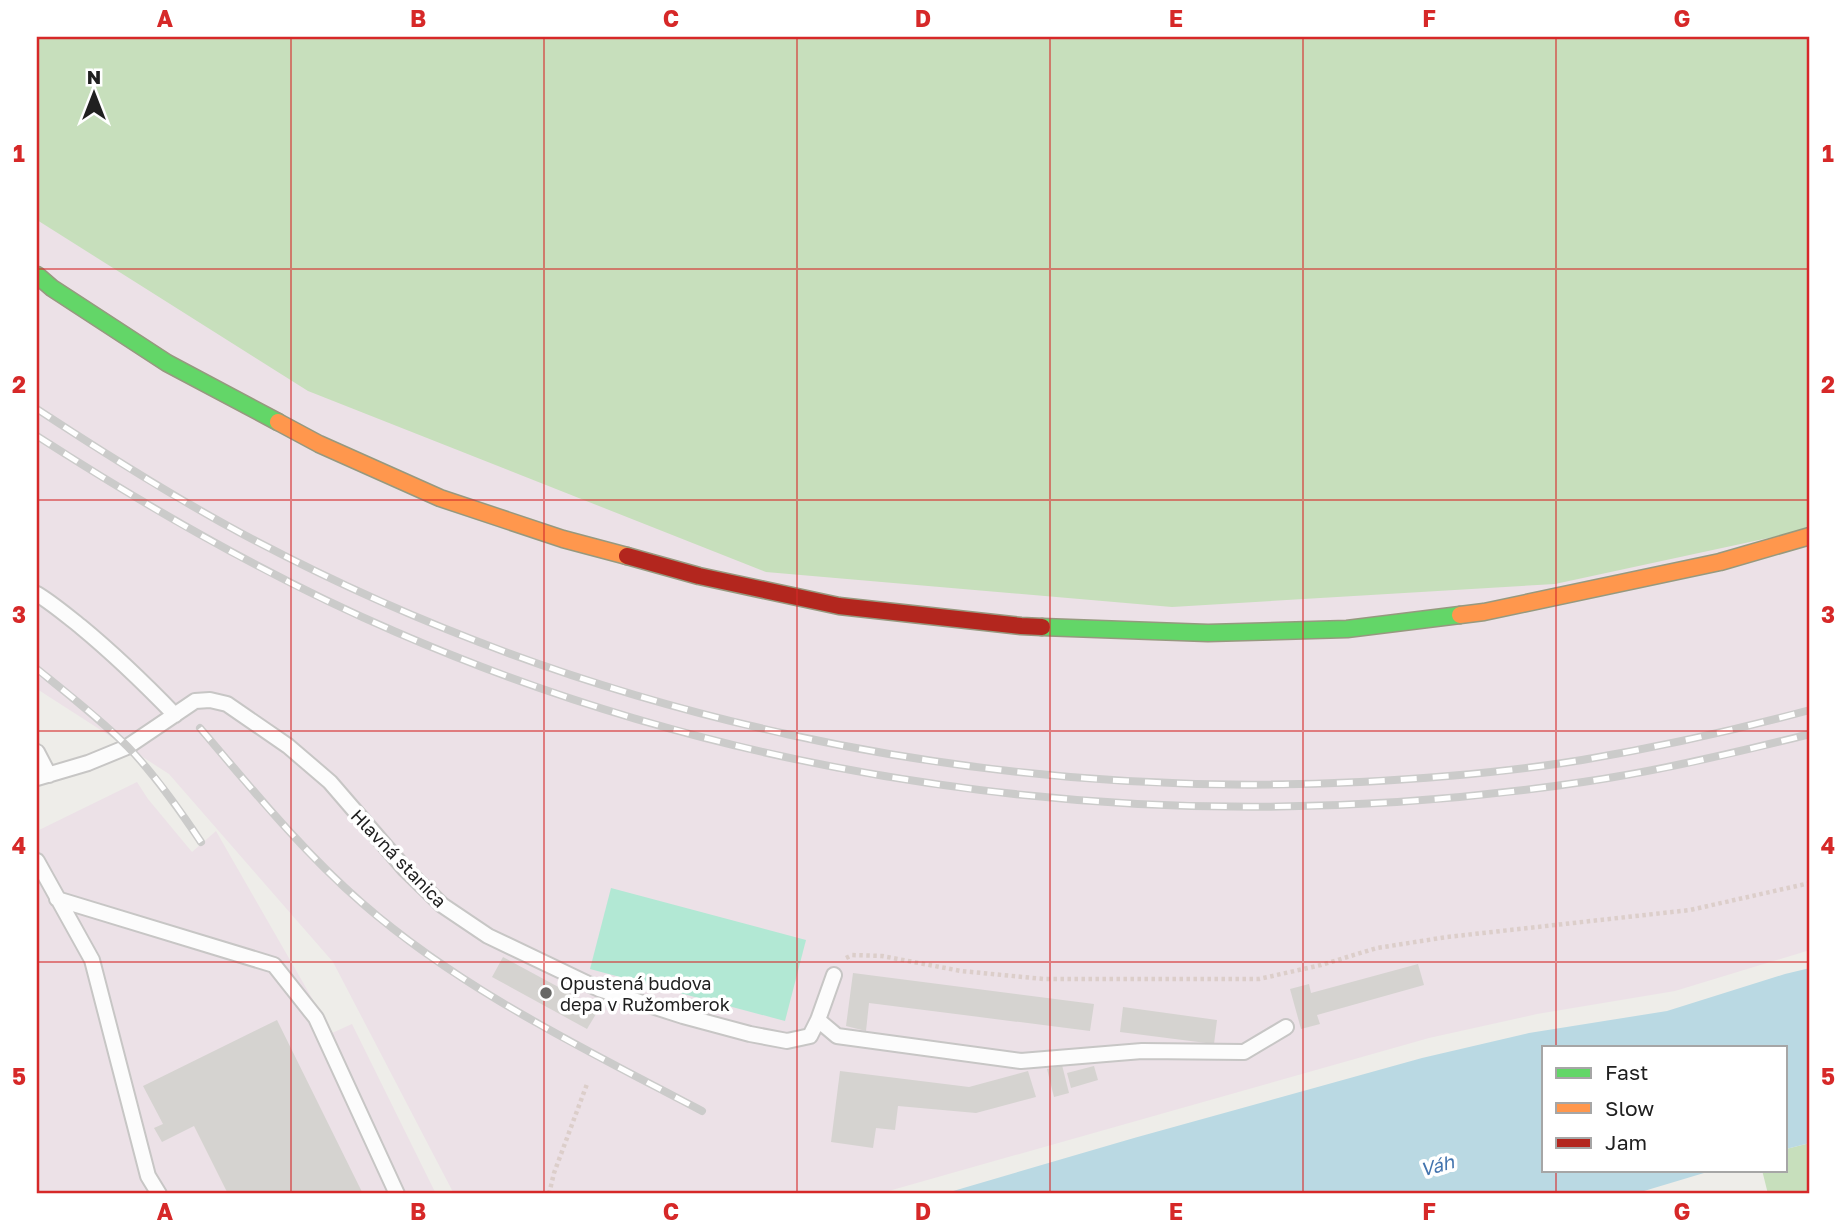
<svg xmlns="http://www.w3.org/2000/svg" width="1847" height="1231" font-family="'Golos Text',sans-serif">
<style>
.industrial{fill:#ece1e7}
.forest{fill:#c7dfbc}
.pitch{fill:#b2e8d4}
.water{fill:#bad9e3}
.building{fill:#d5d3d0}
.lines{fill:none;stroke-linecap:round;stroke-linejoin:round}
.lane-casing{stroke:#c7c6c5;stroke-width:18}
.fast-casing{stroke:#96997f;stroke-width:19}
.slow-casing{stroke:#96997f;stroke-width:19}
.jam-casing{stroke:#96997f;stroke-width:19}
.path{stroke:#dcceca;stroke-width:4.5;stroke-dasharray:3.5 3.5;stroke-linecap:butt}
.lane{stroke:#fcfcfc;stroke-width:14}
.fast{stroke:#63d668;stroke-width:16}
.slow{stroke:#ff974d;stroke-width:16}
.jam{stroke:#b3261e;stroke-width:16}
.rail-casing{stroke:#cbcbca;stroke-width:8}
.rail{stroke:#fff;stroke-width:5;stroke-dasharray:16;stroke-linecap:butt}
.grid{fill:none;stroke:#d62828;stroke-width:2;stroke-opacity:0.55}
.poi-dot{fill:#686866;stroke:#fff;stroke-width:2.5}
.labels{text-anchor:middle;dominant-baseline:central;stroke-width:7;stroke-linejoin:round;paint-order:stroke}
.street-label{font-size:18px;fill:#202020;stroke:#fff}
.poi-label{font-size:18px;fill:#202020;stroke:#fff;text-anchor:start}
.water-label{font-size:19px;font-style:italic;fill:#4374ae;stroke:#fff}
.neatline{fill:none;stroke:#d62828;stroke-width:2.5}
.grid-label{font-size:23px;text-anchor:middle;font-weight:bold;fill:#d62828}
</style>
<rect width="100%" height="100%" fill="#eeede9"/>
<path class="industrial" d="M37,196L1810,511V950L1675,991L1537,1014L1429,1038L878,1194H454L333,962L169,774L37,689Z
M137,782L148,799L192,852L216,831L332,1033L352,1024L436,1194H37V831Z"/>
<path class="forest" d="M37,37H1810V529L1555,584L1172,607L766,572L308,391L37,220Z
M1810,1143V1194H1768L1762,1170H1786V1149Z"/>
<path class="pitch" d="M611,888L806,940L785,1021L590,969Z"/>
<path class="water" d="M1810,968V1143L1786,1149V1047H1544V1170H1714L1634,1194H943L1134,1138L1422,1058L1529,1033L1667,1011L1785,974Z"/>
<path class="building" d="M503,957L599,1009L587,1029L492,977Z
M1418,964L1424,985L1317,1015L1320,1024L1301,1029L1290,989L1309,984L1311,993Z
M853,973L1094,1004L1090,1031L869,1003L866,1031L846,1026Z
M1123,1007L1217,1020L1214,1044L1120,1032Z
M277,1020L363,1194H228L194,1126L162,1142L154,1128L163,1124L143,1086Z
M1062,1065L1069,1093L1054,1097L1047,1069Z
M1094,1066L1098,1080L1071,1088L1067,1073Z
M840,1071L969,1087L1028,1071L1036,1097L976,1113L898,1106L895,1130L876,1128L873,1148L831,1142Z"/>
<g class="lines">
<defs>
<path id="lane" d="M37,594C52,603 66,615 80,626C114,654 145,684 175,715
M37,752L49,775
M37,778L88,763L127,747L195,701L210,700L227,704L288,746L330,782L405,869L442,905L488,936L599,989L683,1016L750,1034L787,1041L810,1036L818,1020L834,975
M37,861L92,960L148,1176L159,1194
M57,899L274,965L316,1018L397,1194
M818,1020L837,1036L1021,1061L1142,1051L1244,1052L1286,1027"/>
<path id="fast" d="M37,275L52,288L167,363L278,422
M1042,627L1208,633L1347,629L1460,615"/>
<path id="slow" d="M278,422L319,444L440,498L563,539L627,556
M1460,615L1484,612L1720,562L1810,536"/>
<path id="jam" d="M627,556L699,576L839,606L1021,626L1042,627"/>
</defs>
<use href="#lane" class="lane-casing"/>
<use href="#fast" class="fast-casing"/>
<use href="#slow" class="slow-casing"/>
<use href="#jam" class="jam-casing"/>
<path class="path" d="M846,958L852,955L882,956L961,971L1044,979H1259L1321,965L1377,948L1447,937L1690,910L1810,883
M549,1194L554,1173L587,1084"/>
<use href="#lane" class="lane"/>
<use href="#fast" class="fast"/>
<use href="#slow" class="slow"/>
<use href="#jam" class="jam"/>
<defs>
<path id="rail" d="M37,409C107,455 178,500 252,539C591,718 978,801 1360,782C1434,778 1509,772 1582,760C1659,747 1735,730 1810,710
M37,436C152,510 270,578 396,632C768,793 1183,842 1583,782C1659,771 1735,753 1810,734
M37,669C68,694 100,719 128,747C156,776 179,809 201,842
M200,728C251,788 302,851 362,903C463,991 585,1049 702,1111"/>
</defs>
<use href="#rail" class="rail-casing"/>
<use href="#rail" class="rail"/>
</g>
<path class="grid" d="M291,37V1194M544,37V1194M797,37V1194M1050,37V1194M1303,37V1194M1556,37V1047M37,269H1810M37,500H1810M37,731H1810M37,962H1810M1556,1170V1194"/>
<circle class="poi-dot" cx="546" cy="993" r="7"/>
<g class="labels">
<g class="street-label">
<text transform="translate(399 858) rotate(46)">Hlavná stanica</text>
</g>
<g class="poi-label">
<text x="560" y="983">Opustená budova<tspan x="560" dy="21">depa v Ružomberok</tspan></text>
</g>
<g class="water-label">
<text transform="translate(1437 1165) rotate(-15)">Váh</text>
</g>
</g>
<rect width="1847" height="1231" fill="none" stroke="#ffffff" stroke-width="77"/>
<rect x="1542" y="1046" width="245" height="126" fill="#ffffff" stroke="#a6a6a6" stroke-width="2"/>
<rect x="1556" y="1068" width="35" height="10" fill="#63d668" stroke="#a6a6a6" stroke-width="2"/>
<text x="1605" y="1080" font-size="21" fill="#202020">Fast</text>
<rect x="1556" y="1103" width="35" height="10" fill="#ff974d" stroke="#a6a6a6" stroke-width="2"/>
<text x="1605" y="1116" font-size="21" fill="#202020">Slow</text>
<rect x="1556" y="1138" width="35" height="10" fill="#b3261e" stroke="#a6a6a6" stroke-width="2"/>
<text x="1605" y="1150" font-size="21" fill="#202020">Jam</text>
<g transform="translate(94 94)" stroke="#ffffff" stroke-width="5" paint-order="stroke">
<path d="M0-5L12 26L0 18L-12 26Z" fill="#202020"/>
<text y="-10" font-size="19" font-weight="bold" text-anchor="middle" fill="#202020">N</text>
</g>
<rect x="38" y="38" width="1770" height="1154" class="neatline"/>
<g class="grid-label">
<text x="165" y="27">A</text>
<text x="418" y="27">B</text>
<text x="671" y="27">C</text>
<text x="923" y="27">D</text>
<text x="1176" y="27">E</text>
<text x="1429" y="27">F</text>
<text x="1682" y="27">G</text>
<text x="19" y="162">1</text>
<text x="1828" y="162">1</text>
<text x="19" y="393">2</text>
<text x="1828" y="393">2</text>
<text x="19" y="623">3</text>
<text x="1828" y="623">3</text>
<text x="19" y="854">4</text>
<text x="1828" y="854">4</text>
<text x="19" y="1085">5</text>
<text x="1828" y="1085">5</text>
<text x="165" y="1220">A</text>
<text x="418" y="1220">B</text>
<text x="671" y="1220">C</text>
<text x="923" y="1220">D</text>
<text x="1176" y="1220">E</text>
<text x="1429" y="1220">F</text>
<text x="1682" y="1220">G</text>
</g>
</svg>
